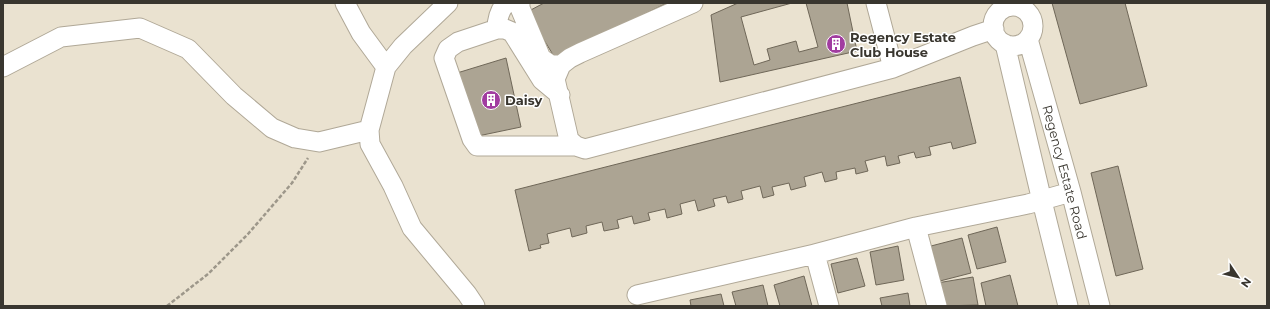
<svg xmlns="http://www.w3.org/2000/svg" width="1270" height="309" font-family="Montserrat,sans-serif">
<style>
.building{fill:#aca493;stroke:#6f6758}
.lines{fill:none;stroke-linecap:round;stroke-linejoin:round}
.minor-casing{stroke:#b0a897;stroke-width:21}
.path{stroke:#9d978a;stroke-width:2.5;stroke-dasharray:4 2;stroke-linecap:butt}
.minor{stroke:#fff;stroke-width:19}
.labels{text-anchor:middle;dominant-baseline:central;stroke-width:3;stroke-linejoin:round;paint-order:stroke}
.poi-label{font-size:13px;font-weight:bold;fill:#39362f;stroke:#fff;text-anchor:start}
.street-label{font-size:13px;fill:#39362f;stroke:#fff}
</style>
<rect width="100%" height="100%" fill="#eae2d0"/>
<path class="building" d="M544,3H667L555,58L527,12Z
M738,3H792L741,17L754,65L770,60L767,49L796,41L799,52L818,47L806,3H847L857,51L720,82L711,15Z
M1052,3H1125L1147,86L1080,104Z
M506,58L521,127L478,136L457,73Z
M960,77L976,143L953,149L951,142L929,147L931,155L916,158L914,152L898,156L900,163L887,166L885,156L865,161L868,171L856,174L855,168L836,172L837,179L825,182L822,172L804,177L806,186L791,190L789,183L772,187L774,195L763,198L760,186L741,191L743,199L728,203L726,196L713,199L715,206L698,211L695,200L680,204L682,214L667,218L665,209L648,213L650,220L634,224L632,216L617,220L619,228L604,231L602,222L586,226L587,233L572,237L570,228L547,234L549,243L540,245L541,248L529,251L515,190Z
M1118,166L1143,269L1116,276L1091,173Z
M997,227L1006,262L977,269L968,235Z
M962,238L971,273L940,281L931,246Z
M898,246L904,280L876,285L870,252Z
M857,258L865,286L838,293L831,264Z
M1010,275L1018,306H986L981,283Z
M804,276L812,306H780L774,285Z
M973,277L978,305L941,306L937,283Z
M763,285L768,306H736L732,292Z
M908,293L910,306H882L880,298Z
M721,294L724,306H691L690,300Z"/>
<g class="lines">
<defs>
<path id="minor" d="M345,3L361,33L386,67
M448,3L403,46L386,67L369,130L370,144L393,186L412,228L467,294L475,306
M520,3V8L541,58L551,65H561
M876,3L893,68
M993 26a20 20 0 1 1 40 0a20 20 0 1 1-40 0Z
M497,29C497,19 499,11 506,3
M1028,39L1071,192L1100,306
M1005,44L1042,201L1068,306
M3,67L61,37L140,28L188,49L234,96L272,128L295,138L319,142L369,130
M560,95L542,80L512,32L505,29H497L458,42L448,49L444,58L472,139L477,146H576L585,149L893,68L973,36L994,29
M576,146L569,140L555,79L561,65L570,58L580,53L693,3
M916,227L937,306
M815,254L829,306
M637,295L815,254L916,227L1028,204L1071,192"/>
</defs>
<use href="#minor" class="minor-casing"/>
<path class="path" d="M167,306L208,274L248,234L292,183L308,158"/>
<use href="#minor" class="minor"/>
</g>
<defs>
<symbol id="building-disc" viewBox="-11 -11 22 22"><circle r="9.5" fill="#a13ca0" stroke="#fff"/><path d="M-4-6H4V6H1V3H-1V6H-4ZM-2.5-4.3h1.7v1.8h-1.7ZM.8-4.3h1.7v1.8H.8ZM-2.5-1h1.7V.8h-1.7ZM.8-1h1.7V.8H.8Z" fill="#fff"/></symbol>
</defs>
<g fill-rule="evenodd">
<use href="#building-disc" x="825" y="33" width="22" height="22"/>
<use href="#building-disc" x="480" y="89" width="22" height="22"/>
</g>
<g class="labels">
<g class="poi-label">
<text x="850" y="37">Regency Estate<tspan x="850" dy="15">Club House</tspan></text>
<text x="505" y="100">Daisy</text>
</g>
<g class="street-label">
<text transform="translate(1065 172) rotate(75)">Regency Estate Road</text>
</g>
</g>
<rect width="1270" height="309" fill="none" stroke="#39362f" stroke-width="8"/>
<g transform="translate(1238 277) rotate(125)" stroke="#ffffff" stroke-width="3" paint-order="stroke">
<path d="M0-3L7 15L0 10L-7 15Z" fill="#39362f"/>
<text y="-6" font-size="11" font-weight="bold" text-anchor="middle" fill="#39362f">N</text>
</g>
</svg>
